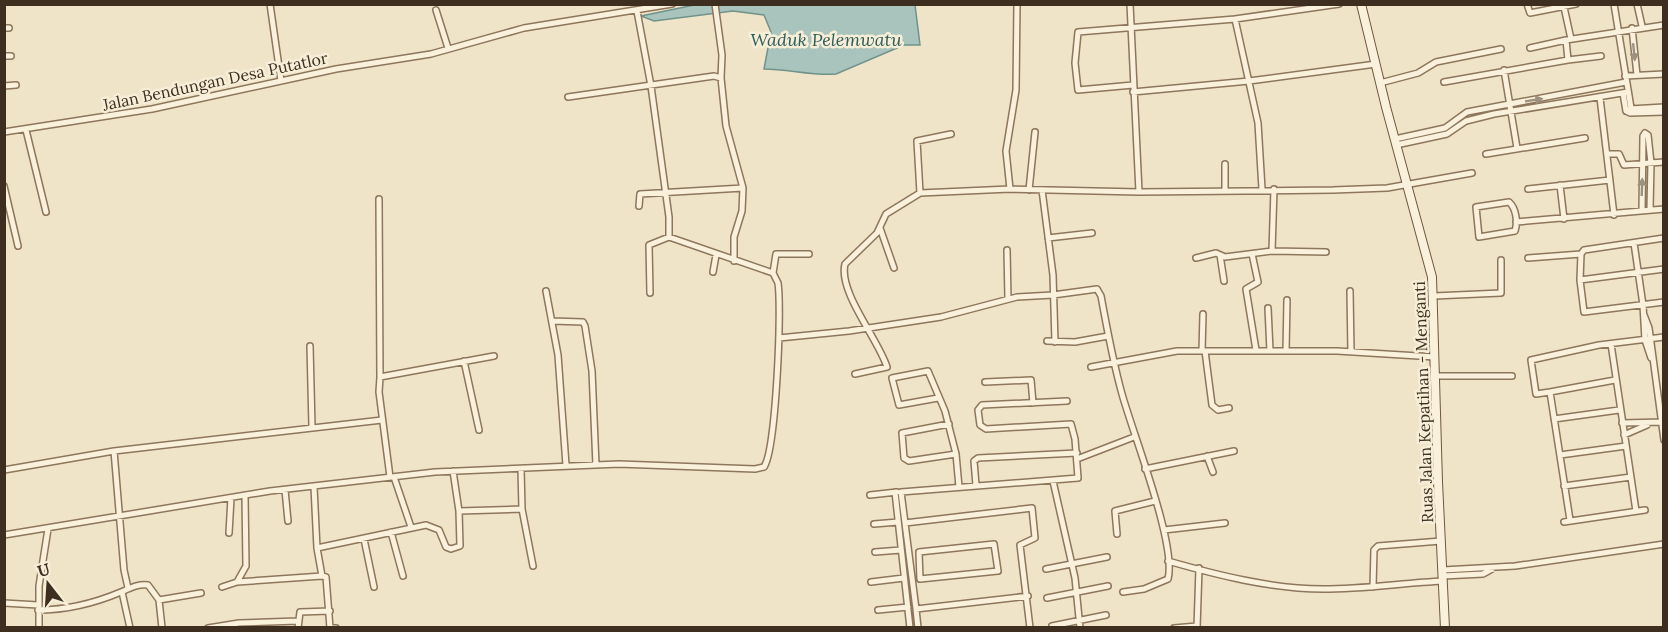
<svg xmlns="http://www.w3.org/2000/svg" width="1668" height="632" font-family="Lora,serif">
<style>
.water{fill:#a9c4bc;stroke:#6f938a;stroke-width:1.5}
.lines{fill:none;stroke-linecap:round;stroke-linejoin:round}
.minor-casing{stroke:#8d765c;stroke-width:8}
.secondary-casing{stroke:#6f573f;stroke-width:10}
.minor{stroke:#faf1dc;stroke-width:5}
.secondary{stroke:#faf1dc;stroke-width:8}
.oneway{fill:#9c907e}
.labels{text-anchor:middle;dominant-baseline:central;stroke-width:5;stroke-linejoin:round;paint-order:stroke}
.street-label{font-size:16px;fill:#3d2e20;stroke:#f7eed8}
.water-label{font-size:18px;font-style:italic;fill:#2f5d5a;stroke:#f7eed8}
</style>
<rect width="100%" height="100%" fill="#f0e4c8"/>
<path class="water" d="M699,4L915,5L920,45H904L836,74C813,76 788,69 764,69L771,32L764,15L733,11L654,21L641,16Z"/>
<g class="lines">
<defs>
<path id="minor" d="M270,4L281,81
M715,4L722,55L721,78
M1130,4L1139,192
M1527,4L1530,13L1576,4
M1614,4L1631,108
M1637,4L1642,26
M1564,7L1571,39
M436,10L448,48
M1235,19L1258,123L1262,189
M4,28H9
M1632,28L1637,75
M1530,48L1566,40
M4,56H11
M1568,60L1601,56
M1504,70L1517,148
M1625,76L1664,74
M1444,82L1568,60L1566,40L1664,25
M1380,83L1418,73L1436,62L1501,49
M1133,85L1078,90L1075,63L1078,32L1235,19L1339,4
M4,86L16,85
M1133,92L1249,81L1376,64
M1623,93L1626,111
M568,97L714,76L721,78L726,126L743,188L742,211L734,237V261
M1600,98L1614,215
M1630,109L1664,107
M1626,111L1630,113L1664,112
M26,130L46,212
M4,132L152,109L336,69L431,54L524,28L672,4
M1395,139L1445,128L1467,112L1626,82
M1396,145L1447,134L1466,121L1494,114L1628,92
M1486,154L1585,138
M1607,154H1619L1624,165L1664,162
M1560,185L1564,219
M4,186L18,246
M1010,189L1006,151L1016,90L1017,4
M1528,189L1610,180
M1029,190L1035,132
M1042,190L1053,275L1055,342
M1225,190V164
M920,193L917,141L951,134
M379,199L380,377
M1509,202C1516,208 1518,222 1515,231L1479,237L1476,207Z
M639,206L640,194L743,188
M1642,211L1643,136L1645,133L1648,135L1651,163L1650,209
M1516,222L1664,209
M880,228L894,268
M1048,238L1092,233
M1664,238L1584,250L1581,254L1580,280L1664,269
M1634,243L1643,305L1645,340L1651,358
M1007,250L1008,299
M1272,251L1274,189
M1252,254L1258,282L1246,289L1256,350
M1220,255L1224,281
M1196,258L1216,253L1225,257L1272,251L1326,252
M1528,258L1581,254
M713,272L716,255
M773,273L776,254H809
M1580,280L1584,312L1664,302
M546,291L558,355L566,465
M1350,291L1351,352
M650,293L649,245L669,237
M1434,296L1501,293V260
M1268,308L1270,351
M1644,315L1649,328L1664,440
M552,321L583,322L585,326L592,371L596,465
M779,338L849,331L941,317L1017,297L1053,295L1097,289L1101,296C1107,329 1113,362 1122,394C1133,434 1177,545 1168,579L1144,589L1123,592
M1047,341L1075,342L1108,336
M1611,344L1636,511
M310,346L312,427
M1202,351L1203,314
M1205,351L1212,405L1218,410L1229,408
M1286,351L1287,300
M464,361L479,430
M1091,367L1177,351H1337L1435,357
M855,374L887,367C879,340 838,292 845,264L877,233L886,214L920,193L1010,189L1139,192L1333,190L1387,188L1472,173
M1435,376H1512
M985,382L1031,380L1033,403
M1550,392L1615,380
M938,398L899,405L892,378L928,371L945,411L956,454
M1554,419L1619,410
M1622,423L1662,422
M949,424L902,433L904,458L909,461L956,454L959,487
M1624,435L1647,425
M114,451L124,570L128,588
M1560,455L1626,446
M1207,456L1213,472
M1077,459L1134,437
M521,469L522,509L533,566
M1145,469L1234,451
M4,470L114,451L382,420
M390,477L379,392L380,377L494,356
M394,477L411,527
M1053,481L1075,578L1080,628
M976,485L974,461L978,458L1077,453
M1564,486L1631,477
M314,487L317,548L322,576L326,577L330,628H336
M285,490L288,521
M895,492L910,628
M870,495L897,492
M459,511L522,509
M1570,520L1550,392L1536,394L1531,360L1599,345L1664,337
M1564,522L1645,510
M905,523L1032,508L1035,538L1020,545L1030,628
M874,524L898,522
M1164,530L1225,523
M391,532L403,576
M229,533L231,498
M1117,534L1115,511L1155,501
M4,535L270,491L435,472L619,464L755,469L764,467C776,449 782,309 778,283L773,273L669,237V217L651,86L637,11
M364,539L374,587
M994,544L998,571L920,579L919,552Z
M317,548L426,525L439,530L446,547L451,549L460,546L459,511L453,471
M875,552L901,550
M1168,561C1217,575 1272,589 1323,589C1363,589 1403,583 1443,581
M1046,569L1107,557
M1443,570L1515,566L1664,544
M1443,576L1483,574L1492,569
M237,582L246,566L245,495
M871,582L904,578
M222,587L237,582L322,576
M1373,587L1374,550L1378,546L1441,541
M122,592L130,628
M1028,596L916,609L901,492L1078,478L1075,439L1071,424L986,429L980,425L978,410L982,405L1067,401
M1047,598L1108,586
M159,600L201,593
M4,603L38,605
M916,609L918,628
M38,610C66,610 95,603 121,592C131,588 136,584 148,585L159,600L162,628
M878,610L908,607
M1052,626L1106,615
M39,628V586L48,529
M208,628L239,623L298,621
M298,628L300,612L330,611
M1174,628L1197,626
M1197,628L1199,568"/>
<path id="secondary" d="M1361,4L1386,107L1432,277L1438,482L1445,628"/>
</defs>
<use href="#minor" class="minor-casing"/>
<use href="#secondary" class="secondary-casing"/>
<use href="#minor" class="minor"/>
<use href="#secondary" class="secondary"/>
</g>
<defs><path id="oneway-solid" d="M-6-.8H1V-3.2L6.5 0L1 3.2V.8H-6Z" transform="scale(1.5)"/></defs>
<g class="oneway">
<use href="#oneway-solid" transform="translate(1634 52) rotate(84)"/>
<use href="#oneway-solid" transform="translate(1534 100) rotate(-9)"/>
<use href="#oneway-solid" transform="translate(1642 187) rotate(-88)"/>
</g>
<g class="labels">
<g class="street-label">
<text transform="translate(215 81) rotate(-12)">Jalan Bendungan Desa Putatlor</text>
<text transform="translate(1423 402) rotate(-92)">Ruas Jalan Kepatihan - Menganti</text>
</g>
<g class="water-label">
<text x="826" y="39">Waduk Pelemwatu</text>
</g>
</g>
<rect width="1668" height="632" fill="none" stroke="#3d2e20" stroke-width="12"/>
<g transform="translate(48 584) rotate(343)" stroke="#f7eed8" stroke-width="4.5" paint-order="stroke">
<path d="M0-4.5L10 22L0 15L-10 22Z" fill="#3d2e20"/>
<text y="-9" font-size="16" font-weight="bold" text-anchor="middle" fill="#3d2e20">U</text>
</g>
</svg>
